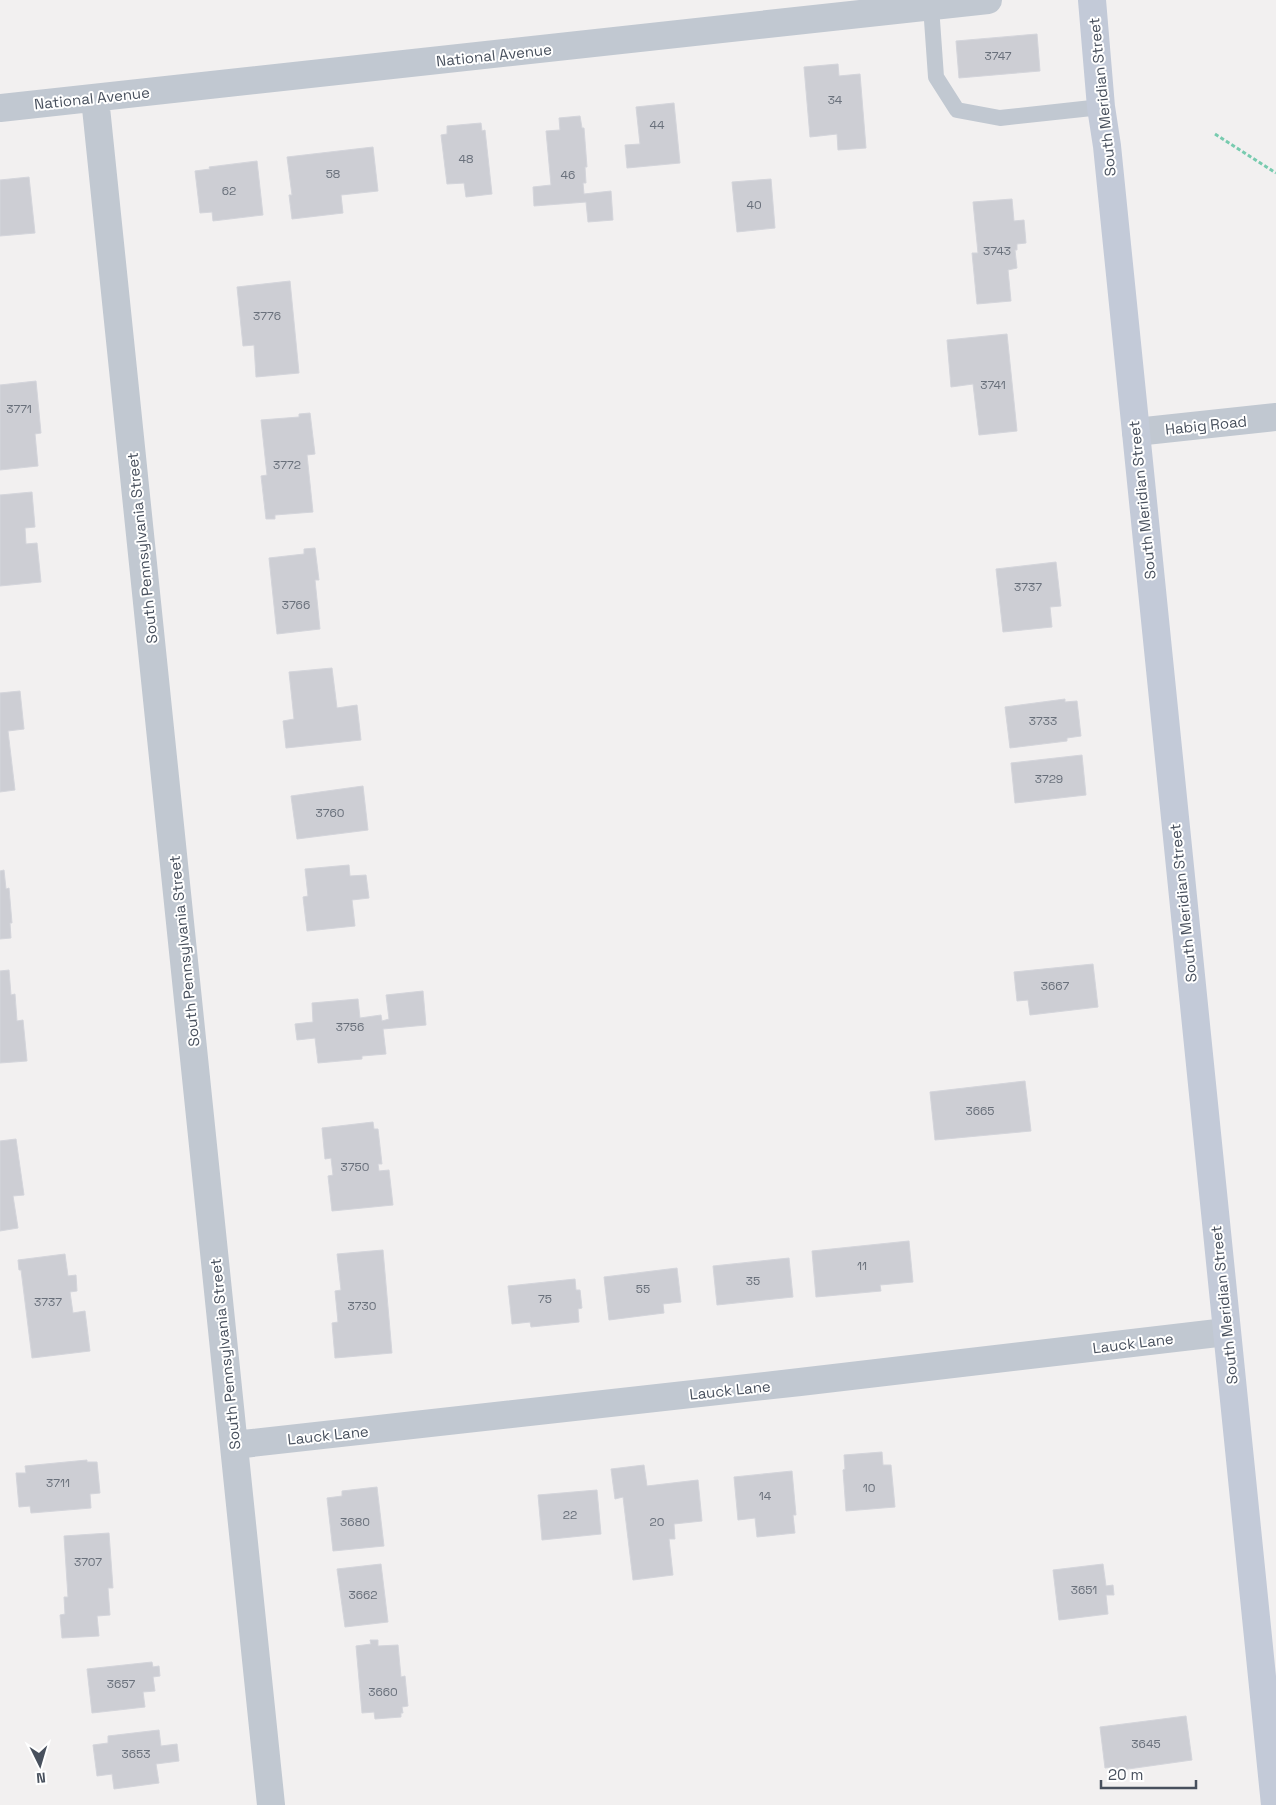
<svg xmlns="http://www.w3.org/2000/svg" width="1276" height="1805" font-family="'Space Grotesk',sans-serif">
<style>
.building{fill:#cdced4;stroke:#d4d5db}
.lines{fill:none;stroke-linecap:round;stroke-linejoin:round}
.path{stroke:#78cbaf;stroke-width:3;stroke-dasharray:4 2.5;stroke-linecap:butt}
.service{stroke:#c1c8d1;stroke-width:16}
.minor{stroke:#c1c8d1;stroke-width:28}
.secondary{stroke:#c3cad8;stroke-width:28}
.labels{text-anchor:middle;dominant-baseline:central;stroke-width:4;stroke-linejoin:round;paint-order:stroke}
.number-label{font-size:12px;fill:#69707b}
.street-label{font-size:15px;fill:#48505d;stroke:#fff}
</style>
<rect width="100%" height="100%" fill="#f2f0f0"/>
<path class="building" d="M1037,34L1040,71L959,78L956,41Z
M838,64L839,76L860,74L866,148L838,150L837,134L810,137L804,67Z
M674,103L680,163L627,168L625,145L640,144L636,107Z
M580,116L582,128H584L587,167H585L586,183H583L584,194L611,191L613,220L588,222L586,202L534,206L533,187L551,185L546,131L560,130L559,118Z
M481,123L482,131L485,130L492,194L466,197L464,183L447,184L441,135L447,134V126Z
M373,147L378,191L341,195L343,213L292,219L289,195H292L287,157Z
M257,161L263,215L213,221L212,212L200,213L195,171L210,169L209,167Z
M29,177L35,233L0,236V180Z
M771,179L775,228L737,232L732,182Z
M1012,199L1014,221L1024,220L1026,243L1017,244V250H1015L1017,268L1008,270L1011,301L977,304L972,253H978L973,202Z
M290,281L299,373L256,377L254,345L243,346L237,287Z
M1007,334L1017,431L979,435L973,384L951,387L947,340Z
M36,381L41,433L35,434L38,466L0,470V385Z
M310,413L315,454L307,455L313,512L275,515V519H266L261,476L267,475L261,420L299,417V414Z
M32,492L35,527L25,528L26,544L37,543L41,582L0,586V495Z
M315,548L319,580H315L320,629L277,634L269,558L304,554V549Z
M1056,562L1061,606L1050,607L1052,627L1003,632L996,569Z
M332,668L337,708L357,705L361,740L286,748L283,721L294,719L289,672Z
M20,691L24,729L8,731L15,790L0,792V693Z
M1065,699V702L1077,701L1081,736L1067,738V741L1010,748L1005,707Z
M1082,755L1086,795L1015,803L1011,763Z
M363,786L368,830L297,839L291,796Z
M349,865L350,876L366,875L369,898L352,900L355,926L307,931L303,897L308,896L305,869Z
M4,870L6,889L9,888L12,923H10L11,938L0,939V871Z
M1093,964L1098,1007L1030,1015L1028,1000L1017,1001L1014,972Z
M9,970L11,995L15,994L17,1021L23,1020L27,1061L0,1063V971Z
M423,991L426,1025L383,1029L386,1054L362,1056V1059L318,1063L315,1038L297,1040L295,1024L313,1022L312,1003L358,999L360,1018L381,1015L382,1021L389,1019L386,995Z
M1025,1081L1031,1131L935,1140L930,1092Z
M373,1122L374,1129H378L382,1164H378L379,1171L389,1170L393,1205L332,1211L328,1176L333,1175L331,1158L325,1159L322,1128Z
M16,1139L24,1195L13,1196L18,1228L0,1231V1141Z
M909,1241L913,1282L880,1285L881,1291L816,1297L812,1251Z
M383,1250L392,1353L335,1358L332,1323L338,1322L335,1291L341,1290L337,1254Z
M65,1254L68,1276L76,1275L77,1291L70,1292L73,1313L85,1311L90,1351L32,1358L21,1270H19L18,1260Z
M789,1258L793,1297L717,1305L713,1266Z
M677,1268L681,1302L663,1304L664,1313L609,1320L604,1277Z
M575,1279L576,1290H580L582,1308L578,1309L579,1322L531,1327L530,1322L512,1324L508,1286Z
M882,1452L883,1465H891L895,1507L846,1511L843,1470L845,1469L844,1455Z
M87,1460V1462H97L100,1493L90,1494L91,1508L31,1513L30,1506L19,1507L16,1473H26L25,1466Z
M644,1465L647,1486L698,1480L702,1521L674,1524L675,1539H669L673,1575L633,1580L623,1497L615,1499L611,1469Z
M792,1471L796,1515H793L795,1533L757,1537L755,1518L738,1520L734,1477Z
M377,1487L384,1546L333,1551L327,1498L342,1496V1491Z
M597,1490L601,1534L542,1540L538,1495Z
M109,1533L113,1588H108L110,1615L97,1616L99,1636L62,1638L60,1615L65,1614L64,1597H68L64,1536Z
M381,1564L388,1622L345,1627L337,1569Z
M1103,1564L1106,1586L1113,1585L1114,1595H1106L1108,1614L1059,1620L1053,1570Z
M370,1640H378V1646L398,1645L401,1677L405,1676L408,1706L402,1707L403,1713H401V1717L375,1719L374,1712L362,1713L356,1646L371,1644Z
M152,1662L153,1667L159,1666L160,1676L153,1677L155,1691L143,1692L145,1707L92,1713L87,1669Z
M1186,1716L1192,1760L1114,1771V1767L1105,1768L1100,1727Z
M159,1730L161,1746L177,1744L179,1761L156,1764L159,1783L114,1789L112,1774L97,1776L93,1745L108,1743V1736Z"/>
<g class="lines">
<path class="path" d="M1215,134L1276,173"/>
<path class="service" d="M931,6L936,77L957,110L1000,118L1101,107"/>
<path class="minor" d="M95,98L271,1805
M0,108L988,0
M1136,432L1276,417
M234,1445L800,1382L1226,1332"/>
<path class="secondary" d="M1092,0L1101,107L1107,146L1275,1805"/>
</g>
<g class="labels">
<g class="number-label">
<text x="998" y="56">3747</text>
<text x="835" y="100">34</text>
<text x="657" y="125">44</text>
<text x="466" y="159">48</text>
<text x="333" y="174">58</text>
<text x="568" y="175">46</text>
<text x="229" y="191">62</text>
<text x="754" y="205">40</text>
<text x="997" y="251">3743</text>
<text x="267" y="316">3776</text>
<text x="993" y="385">3741</text>
<text x="19" y="409">3771</text>
<text x="287" y="465">3772</text>
<text x="1028" y="587">3737</text>
<text x="296" y="605">3766</text>
<text x="1043" y="721">3733</text>
<text x="1049" y="779">3729</text>
<text x="330" y="813">3760</text>
<text x="1055" y="986">3667</text>
<text x="350" y="1027">3756</text>
<text x="980" y="1111">3665</text>
<text x="355" y="1167">3750</text>
<text x="862" y="1266">11</text>
<text x="753" y="1281">35</text>
<text x="643" y="1289">55</text>
<text x="545" y="1299">75</text>
<text x="48" y="1302">3737</text>
<text x="362" y="1306">3730</text>
<text x="58" y="1483">3711</text>
<text x="869" y="1488">10</text>
<text x="765" y="1496">14</text>
<text x="570" y="1515">22</text>
<text x="355" y="1522">3680</text>
<text x="657" y="1522">20</text>
<text x="88" y="1562">3707</text>
<text x="1084" y="1590">3651</text>
<text x="363" y="1595">3662</text>
<text x="121" y="1684">3657</text>
<text x="383" y="1692">3660</text>
<text x="1146" y="1744">3645</text>
<text x="136" y="1754">3653</text>
</g>
<g class="street-label">
<text transform="translate(494 55) rotate(-6)">National Avenue</text>
<text transform="translate(1102 97) rotate(-96)">South Meridian Street</text>
<text transform="translate(92 98) rotate(-6)">National Avenue</text>
<text transform="translate(1206 425) rotate(-6)">Habig Road</text>
<text transform="translate(1142 500) rotate(-96)">South Meridian Street</text>
<text transform="translate(142 548) rotate(-96)">South Pennsylvania Street</text>
<text transform="translate(1183 903) rotate(-96)">South Meridian Street</text>
<text transform="translate(184 951) rotate(-96)">South Pennsylvania Street</text>
<text transform="translate(1224 1305) rotate(-96)">South Meridian Street</text>
<text transform="translate(1133 1343) rotate(-7)">Lauck Lane</text>
<text transform="translate(225 1354) rotate(-96)">South Pennsylvania Street</text>
<text transform="translate(730 1390) rotate(-6)">Lauck Lane</text>
<text transform="translate(328 1435) rotate(-6)">Lauck Lane</text>
</g>
</g>
<g transform="translate(40 1765) rotate(175)" stroke="#ffffff" stroke-width="4" paint-order="stroke">
<path d="M0-4L9 19L0 12L-9 19Z" fill="#48505d"/>
<text y="-8" font-size="14" font-weight="bold" text-anchor="middle" fill="#48505d">N</text>
</g>
<path d="M1101 1780v8h95v-8" fill="none" stroke="#48505d" stroke-width="2.5"/>
<text x="1108" y="1780" font-size="15" fill="#48505d" stroke="#ffffff" stroke-width="4" paint-order="stroke">20 m</text>
</svg>
